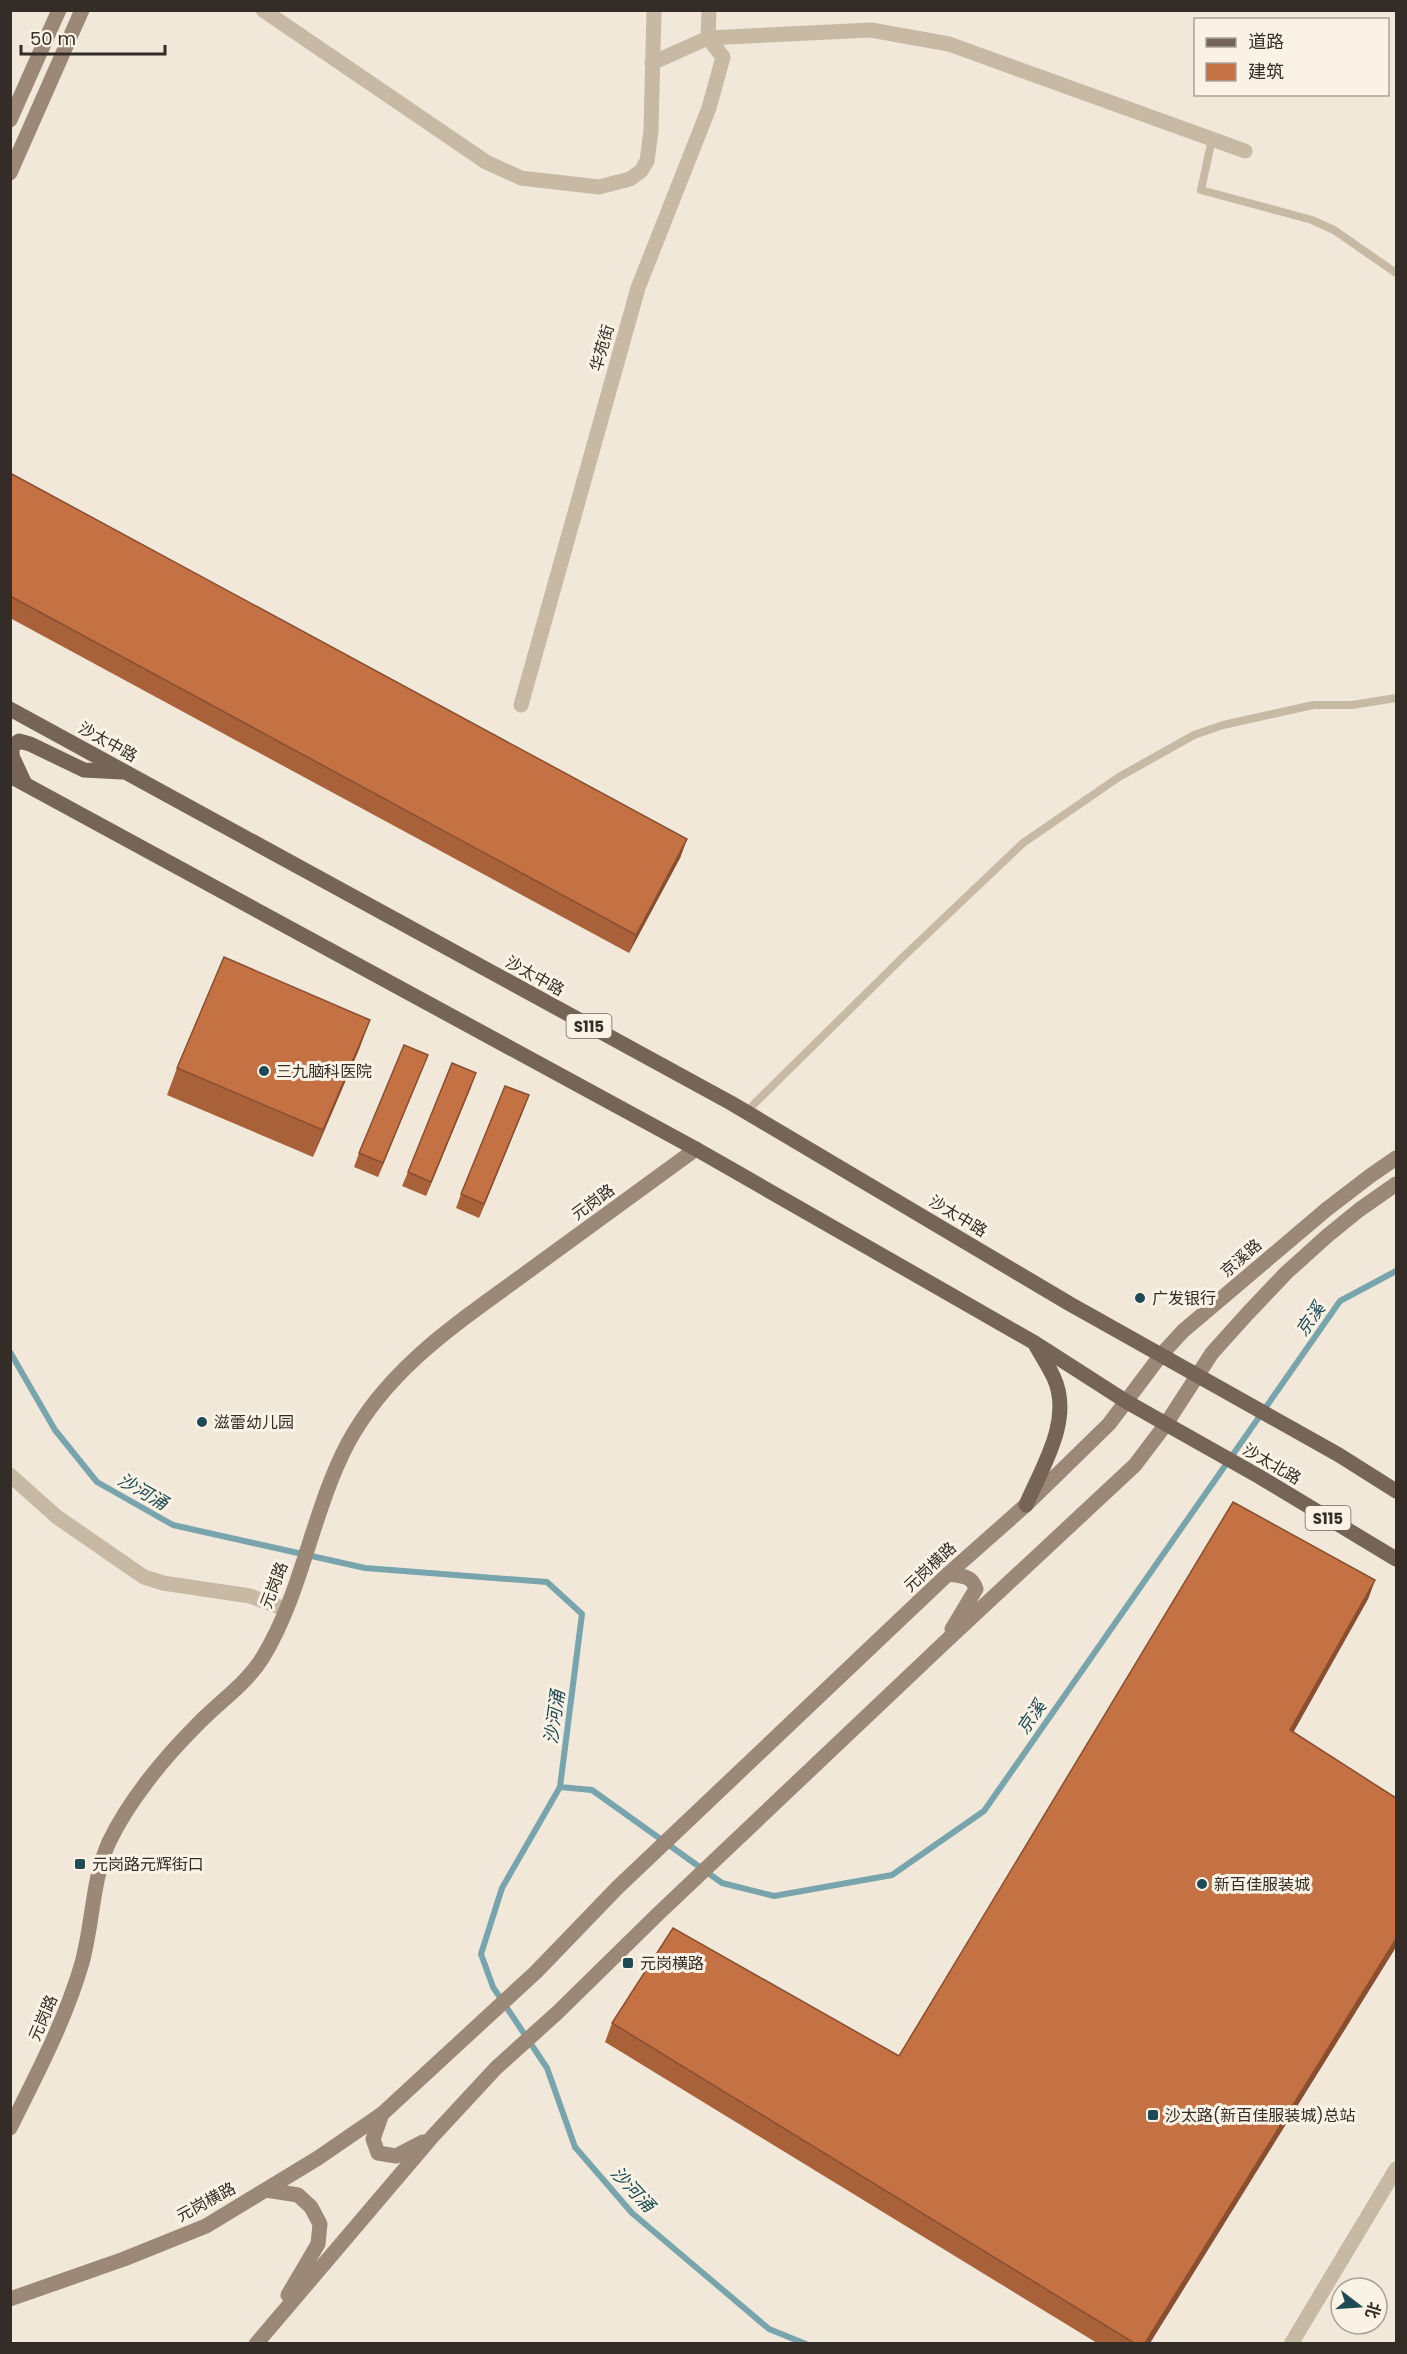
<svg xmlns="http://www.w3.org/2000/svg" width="1407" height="2354" font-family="Poppins,'Noto Sans SC',sans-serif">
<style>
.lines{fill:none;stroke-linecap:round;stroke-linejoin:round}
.stream{stroke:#78a5ad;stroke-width:6}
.lane{stroke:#c8b9a5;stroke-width:8}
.street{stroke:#c8b9a5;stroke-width:15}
.secondary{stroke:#9c8877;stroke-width:15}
.primary{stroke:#766557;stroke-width:15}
.wall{fill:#a9613a}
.shaded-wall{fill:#894f30}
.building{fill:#c47144;stroke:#894f30;stroke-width:1.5}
.poi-dot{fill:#1d4a54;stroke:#f9f2e5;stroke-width:2}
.labels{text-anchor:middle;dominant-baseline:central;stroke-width:6;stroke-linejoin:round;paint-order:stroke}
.shield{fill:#f9f2e5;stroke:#6f675f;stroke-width:1.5}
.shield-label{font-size:15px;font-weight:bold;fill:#342c26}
.street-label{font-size:16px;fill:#342c26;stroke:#f9f2e5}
.poi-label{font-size:16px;fill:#342c26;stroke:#f9f2e5;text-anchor:start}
.water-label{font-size:18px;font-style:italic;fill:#1d4a54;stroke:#f9f2e5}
</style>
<rect width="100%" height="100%" fill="#f1e8d9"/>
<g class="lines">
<path class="stream" d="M10,1352L55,1430L97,1482L173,1525L365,1568L547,1582L582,1614L560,1787L502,1888L481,1954L493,1987L547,2068L575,2147L632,2213L769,2329L806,2344
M560,1787L592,1790L722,1883L774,1896L892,1875L984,1811L1340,1301L1396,1271"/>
<path class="lane" d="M1212,139L1201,190L1312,220L1334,230L1396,273
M746,1112L902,958L1023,843L1119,777L1194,735L1223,725L1313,705H1352L1396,698"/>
<path class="street" d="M263,10L486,162L521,178L599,187L630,179L641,171L647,161L651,131L654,10
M652,63L708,38L871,30L949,44L1245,151
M521,705L638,288L709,108L723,57L708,38L709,10
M10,1475L57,1517L144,1577L163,1583L250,1596L285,1609
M1291,2344L1396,2169"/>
<path class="secondary" d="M10,120L59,10
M10,173L82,10
M948,1574C961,1576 972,1575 976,1589L952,1629
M382,2114L373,2139L378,2153L396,2156L423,2142
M10,2128C37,2074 65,2021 82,1963C93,1923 92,1880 109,1842C128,1802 163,1759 194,1728C216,1704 246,1685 263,1657C303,1591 312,1511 348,1443C390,1365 461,1321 530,1270C585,1230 641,1189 696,1149
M266,2190L298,2195L311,2207L320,2224L318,2244L288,2295
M10,2299L124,2259L206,2226L318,2158L382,2114L536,1972L618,1887L948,1574L1026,1505L1109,1424L1161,1355L1183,1331L1327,1209L1370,1176L1396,1158
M256,2344L432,2137L496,2068L558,2012L659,1913L943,1644L1135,1465L1166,1424L1212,1353L1248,1313L1286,1273L1327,1236L1359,1210L1396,1184"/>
<path class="primary" d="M10,709L731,1103L1070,1304L1339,1455L1396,1491
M10,776L696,1149L1035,1343L1127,1402L1260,1477L1396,1559
M25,784L12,756V747L19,741L30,744L84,770L122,772
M1026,1505C1042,1467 1073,1420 1054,1378C1049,1367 1042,1356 1036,1346"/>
</g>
<path class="wall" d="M10,473L687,839L680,858L629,953L10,618Z
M360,1047L313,1157L167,1095L177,1068Z
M428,1055L378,1177L354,1167L359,1153Z
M471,1087L426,1196L402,1186L408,1172Z
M529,1095L479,1218L456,1208L461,1194Z
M1375,1580L1368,1599L1293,1732L1396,1798V1947L1150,2343H1097L605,2042L612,2023L899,2056Z"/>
<path class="shaded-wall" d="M687,839L680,858L629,953L636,935Z
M370,1020L360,1047L313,1157L323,1130Z
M428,1055L422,1069L378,1177L383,1163Z
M476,1073L471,1087L426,1196L431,1182Z
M529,1095L524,1109L479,1218L484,1204Z
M1375,1580L1368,1599L1284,1749L1290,1730Z
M1396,1939V1947L1150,2343H1145Z"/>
<path class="building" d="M10,473L687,839L636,935L10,596Z
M224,957L370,1020L323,1130L177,1068Z
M404,1045L428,1055L383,1163L359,1153Z
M452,1063L476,1073L431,1182L408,1172Z
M505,1086L529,1095L484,1204L461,1194Z
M1233,1502L1375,1580L1290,1730L1396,1798V1939L1145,2343H1134L612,2023L673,1928L899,2056Z"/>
<g class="poi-dot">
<circle cx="264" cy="1071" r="6"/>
<circle cx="1140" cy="1298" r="6"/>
<circle cx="202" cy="1422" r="6"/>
<rect x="74" y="1858" width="12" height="12" rx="3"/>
<circle cx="1202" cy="1884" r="6"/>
<rect x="622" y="1957" width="12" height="12" rx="3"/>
<rect x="1147" y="2109" width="12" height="12" rx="3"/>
</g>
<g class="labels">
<g class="shield">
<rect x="566.5" y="1014" width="45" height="24" rx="4.5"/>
<rect x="1305.5" y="1506" width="45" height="24" rx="4.5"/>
</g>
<g class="shield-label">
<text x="589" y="1026">S115</text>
<text x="1328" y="1518">S115</text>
</g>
<g class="street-label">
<text transform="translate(602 348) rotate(-74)">华苑街</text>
<text transform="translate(108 742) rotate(29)">沙太中路</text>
<text transform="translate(535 976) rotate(29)">沙太中路</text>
<text transform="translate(593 1202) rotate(-36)">元岗路</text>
<text transform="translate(958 1216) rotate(31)">沙太中路</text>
<text transform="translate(1241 1258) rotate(-41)">京溪路</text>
<text transform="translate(1272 1464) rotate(30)">沙太北路</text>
<text transform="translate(930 1567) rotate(-43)">元岗横路</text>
<text transform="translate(274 1585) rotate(-69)">元岗路</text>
<text transform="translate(43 2018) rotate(-67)">元岗路</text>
<text transform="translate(206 2202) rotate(-28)">元岗横路</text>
</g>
<g class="poi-label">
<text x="276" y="1071">三九脑科医院</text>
<text x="1152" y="1298">广发银行</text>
<text x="214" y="1422">滋蕾幼儿园</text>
<text x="92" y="1864">元岗路元辉街口</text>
<text x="1214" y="1884">新百佳服装城</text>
<text x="640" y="1963">元岗横路</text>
<text x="1165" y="2115">沙太路(新百佳服装城)总站</text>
</g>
<g class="water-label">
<text transform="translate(1310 1319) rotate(-55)">京溪</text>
<text transform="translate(143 1491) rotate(30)">沙河涌</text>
<text transform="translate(554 1717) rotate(-82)">沙河涌</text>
<text transform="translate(1031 1717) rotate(-55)">京溪</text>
<text transform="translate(633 2189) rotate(47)">沙河涌</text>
</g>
</g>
<rect width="1407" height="2354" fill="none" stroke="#342c26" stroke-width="24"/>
<rect x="1194" y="18" width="195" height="78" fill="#f9f2e5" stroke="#aaa399" stroke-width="1.5"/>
<rect x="1206" y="38" width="30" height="9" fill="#766557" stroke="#aaa399" stroke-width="1.5"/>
<text x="1248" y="48" font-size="18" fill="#342c26">道路</text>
<rect x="1206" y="63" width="30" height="18" fill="#c47144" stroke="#aaa399" stroke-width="1.5"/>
<text x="1248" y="78" font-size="18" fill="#342c26">建筑</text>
<g transform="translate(1359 2306) rotate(107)"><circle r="28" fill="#f9f2e5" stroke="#aaa399" stroke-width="1.5"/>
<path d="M0-4.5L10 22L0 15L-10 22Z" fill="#1d4a54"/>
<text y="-9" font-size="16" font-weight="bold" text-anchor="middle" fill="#342c26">北</text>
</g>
<path d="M21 45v9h144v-9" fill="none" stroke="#342c26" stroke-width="3"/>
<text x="30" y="45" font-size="18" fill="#342c26" stroke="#f9f2e5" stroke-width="4.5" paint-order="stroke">50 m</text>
</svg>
